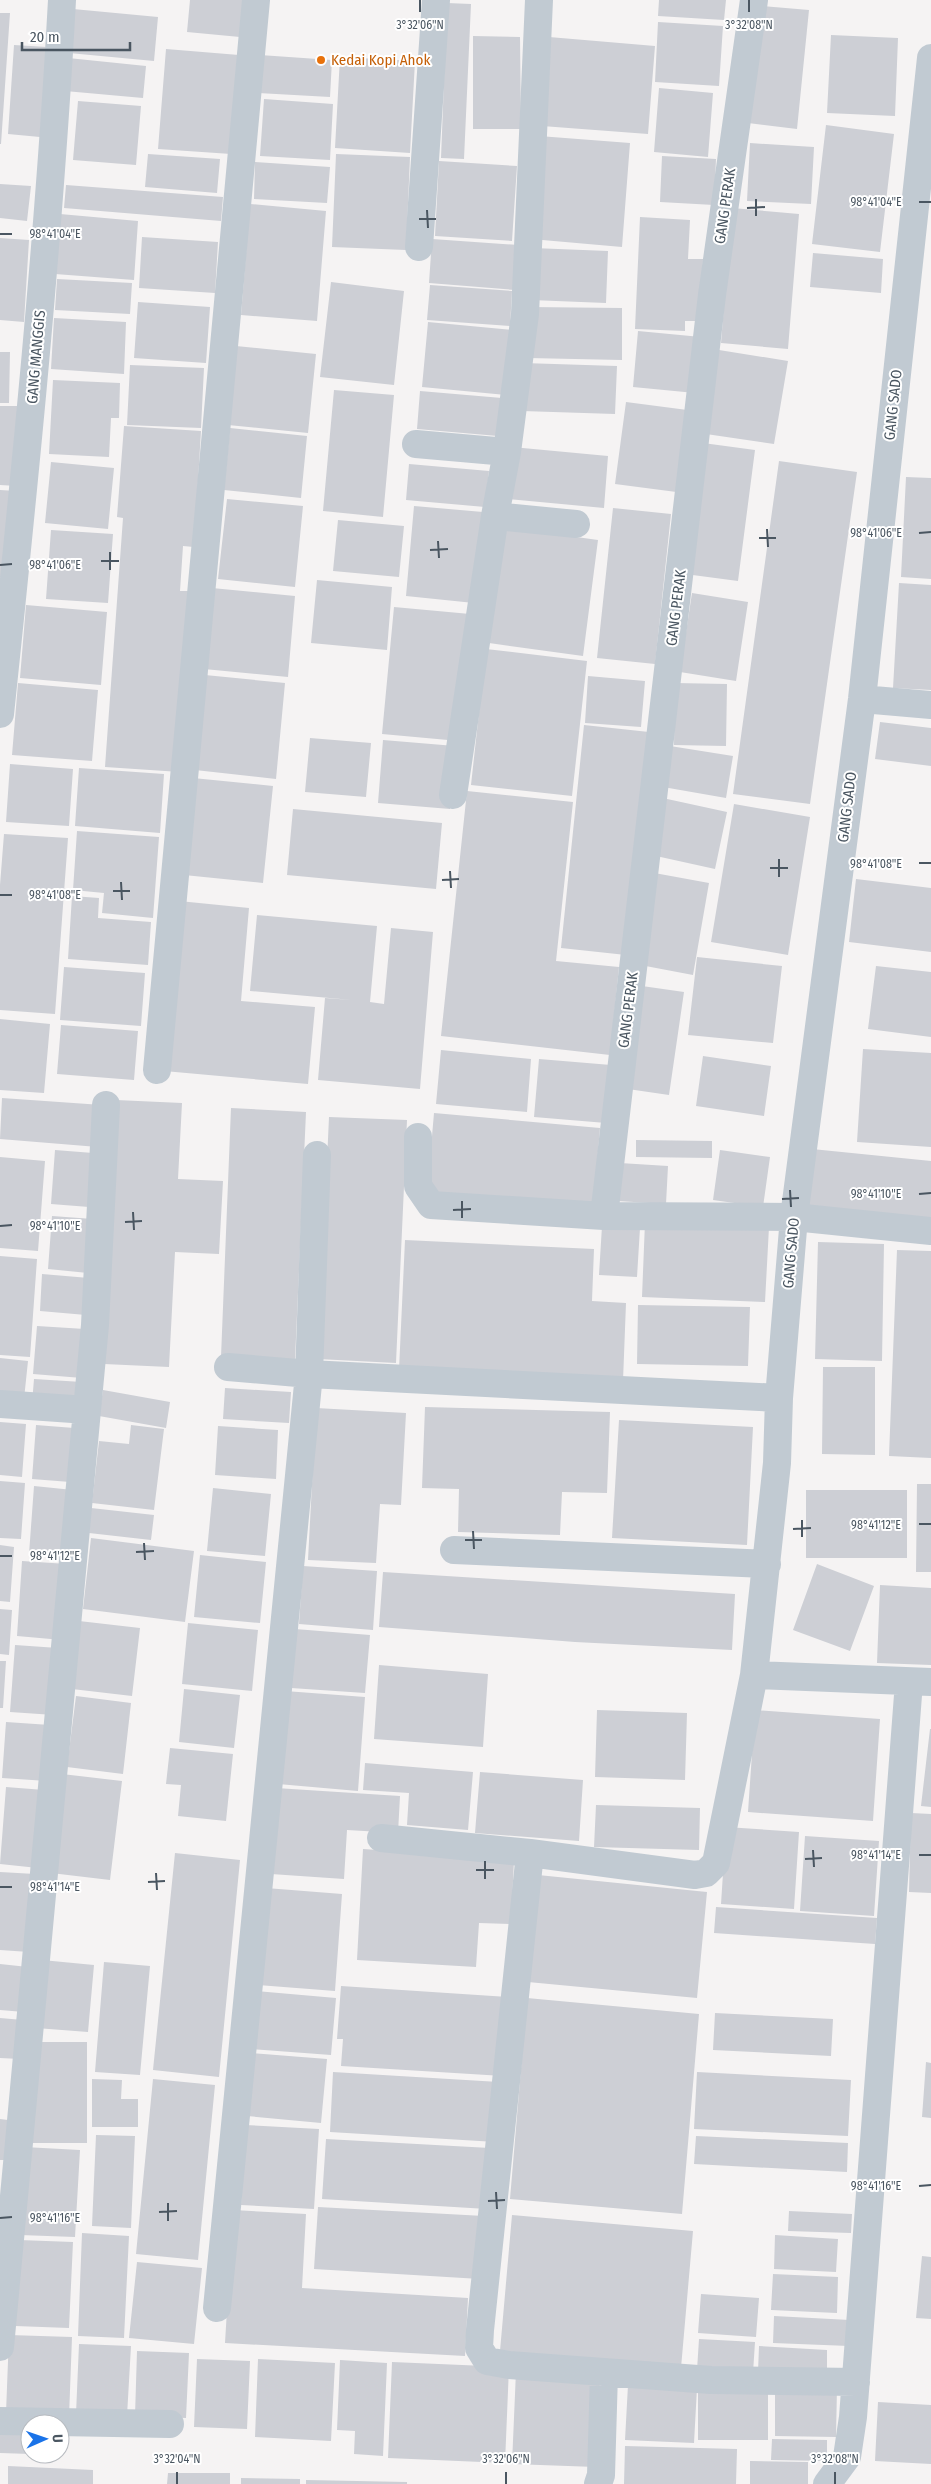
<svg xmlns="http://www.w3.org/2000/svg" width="931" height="2484" font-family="'Fira Sans Condensed',sans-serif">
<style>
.building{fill:#cdcfd5}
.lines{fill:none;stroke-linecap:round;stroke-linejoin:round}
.minor{stroke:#c1cad2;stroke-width:28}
.ticks{fill:none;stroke:#4a5661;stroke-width:2}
.food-dot{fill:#e8710a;stroke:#fff;stroke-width:2}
.labels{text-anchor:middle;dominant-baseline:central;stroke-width:4;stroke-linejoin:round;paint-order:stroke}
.food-label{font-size:15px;fill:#c56008;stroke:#fff;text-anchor:start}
.street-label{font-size:15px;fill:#4a5661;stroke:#fff}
.ticks-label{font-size:12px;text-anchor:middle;fill:#4a5661;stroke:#fff;stroke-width:4;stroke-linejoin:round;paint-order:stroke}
</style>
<rect width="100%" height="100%" fill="#f5f3f3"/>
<path class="building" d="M190,0H244L240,37L187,32Z
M659,0H726L724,20L658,16Z
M447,3L471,4L464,159L441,158Z
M761,6L809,10L797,129L748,123Z
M73,9L158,17L154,61L69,53Z
M0,13H10L1,144H0Z
M658,22L723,26L719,86L655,82Z
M831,35L898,38L895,116L827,113Z
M473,36L520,37L521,129H473Z
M549,37L655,46L648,134L542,126Z
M14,45L47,47L40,137L8,134Z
M166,49L239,55L231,154L158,149Z
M260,55L332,60L330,97L258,93Z
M340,57L415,61L410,153L335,148Z
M68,58L146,66L143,98L65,91Z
M659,88L713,93L708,157L654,152Z
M264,99L333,104L330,160L260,156Z
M78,101L141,106L136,165L73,160Z
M826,125L894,134L880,252L812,244Z
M539,136L630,143L622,247L531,239Z
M750,143L814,147L811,204L747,201Z
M148,154L220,159L217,193L145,187Z
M336,154L410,157L406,250L332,247Z
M662,156L716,159L714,205L660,202Z
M439,161L517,166L512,241L435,236Z
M255,162L330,167L327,203L254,199Z
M0,184L31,186L27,221L0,218Z
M66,185L223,197L221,221L64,208Z
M250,204L326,211L317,321L241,315Z
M732,208L799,214L788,349L721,343Z
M60,214L138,221L134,280L55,274Z
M640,217L690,220L688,259H703L701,321H685V331L635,329Z
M142,237L218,242L215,293L139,288Z
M0,238L29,240L24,322L0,320Z
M432,239L519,245L515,290L429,283Z
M533,248L608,251L606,303L531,300Z
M813,253L883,259L881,293L810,287Z
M57,279L132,283L130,314L55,310Z
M331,282L404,291L394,385L320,377Z
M430,285L512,291L510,326L427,320Z
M138,302L210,307L206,363L134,358Z
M529,307L622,308V360L528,358Z
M54,318L126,322L124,374L51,369Z
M428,322L512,330L506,395L422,387Z
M638,331L701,337L695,393L633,387Z
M236,346L316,354L308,433L228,425Z
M719,350L788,361L774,444L706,434Z
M0,352H10L9,403H0Z
M523,363L617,366L615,414L522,411Z
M130,365L204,368L201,428L127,425Z
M53,380L120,383L119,418H111L109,457L49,454Z
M334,390L394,395L383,517L323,511Z
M420,391L502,398L498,436L417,429Z
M626,402L695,411L684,493L615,484Z
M0,406H20L17,486L0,485Z
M124,426L201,431L194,547L183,546L180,591H193L180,772L105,767L123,518L117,517Z
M230,428L307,436L301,498L224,490Z
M703,443L755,450L738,581L685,574Z
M512,447L608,456L604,508L508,499Z
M779,461L857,472L810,804L733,794Z
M51,462L114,468L108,529L45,523Z
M409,464L489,471L485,507L406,500Z
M906,477L931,478V579L901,577Z
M0,490L16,491L14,578L0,577Z
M227,499L303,506L295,587L218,579Z
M414,506L483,512L474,603L406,596Z
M613,508L671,514L655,664L597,658Z
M338,520L404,526L399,577L333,571Z
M505,527L598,540L583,656L489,643Z
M51,530L113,534L108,603L46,599Z
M317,580L392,587L387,650L311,643Z
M899,583L931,585V690L893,688Z
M212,588L295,596L288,677L204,669Z
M692,593L748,602L736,681L680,672Z
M26,605L107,612L101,685L20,678Z
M394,607L470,614L459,741L382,734Z
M486,649L587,661L572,796L471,785Z
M205,675L285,683L276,779L195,770Z
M588,676L645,681L641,727L585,723Z
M18,683L98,690L92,761L12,755Z
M675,683L727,684L726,746L674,745Z
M880,722L931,728V766L875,759Z
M584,725L649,732L626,955L561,948Z
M310,738L371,743L366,797L305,792Z
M383,740L455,746L450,809L378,803Z
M670,746L733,756L726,798L663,787Z
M10,764L73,769L69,826L6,822Z
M79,768L164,774L160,833L75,826Z
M193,778L273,786L263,883L184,875Z
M467,791L573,802L556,961L619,967L610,1055L441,1036Z
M658,797L727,812L715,869L647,854Z
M734,804L810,817L788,955L711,942Z
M293,809L442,823L436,889L287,875Z
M77,831L159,837L153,918L102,913L104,893L73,890Z
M4,834L68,838L55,1014L0,1010V885Z
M649,872L709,883L693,975L635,964Z
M856,879L931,888V952L849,942Z
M72,896L99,898L98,918L151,922L148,965L68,959Z
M179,901L249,908L241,1001L315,1007L308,1084L164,1071Z
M257,915L377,926L370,1002L384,1004L391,928L433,932L420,1089L318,1080L325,998L352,1000L250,991Z
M697,957L782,966L773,1043L688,1035Z
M876,966L931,972V1037L868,1029Z
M64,967L145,973L141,1026L60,1020Z
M635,985L684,992L669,1095L621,1088Z
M0,1019L50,1024L44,1093L0,1090Z
M61,1025L138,1031L134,1080L57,1074Z
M863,1049L931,1053V1147L857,1142Z
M441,1050L531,1059L527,1112L436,1104Z
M703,1056L771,1066L764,1116L696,1106Z
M539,1059L611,1065L606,1123L534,1117Z
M2,1098L102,1105L98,1147L0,1139Z
M116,1100L182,1103L178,1179L223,1181L219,1254L175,1252L169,1367L104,1364Z
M231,1108L306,1112L295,1360L221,1357Z
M434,1113L600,1128L593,1209L427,1194Z
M329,1117L407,1120L396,1363L318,1359Z
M636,1140L712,1141V1158L636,1157Z
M812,1149L931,1161V1218L806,1206Z
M55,1150L93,1153L89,1207L51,1204Z
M720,1150L770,1157L763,1207L713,1200Z
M0,1157L45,1161L38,1251L0,1248Z
M620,1163L668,1166L666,1204L618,1201Z
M52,1216L93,1219L88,1273L48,1269Z
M645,1222L769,1227L765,1302L642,1297Z
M602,1226L640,1228L637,1277L599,1275Z
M405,1240L594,1249L592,1301L626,1303L623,1381L399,1370Z
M818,1242L884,1244L882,1361L815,1359Z
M897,1250L931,1251V1458L889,1456Z
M0,1256L37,1259L30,1357L0,1355Z
M42,1274L89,1278L86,1315L40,1311Z
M638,1305L750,1307L748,1366L637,1364Z
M37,1326L85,1329L82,1378L33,1374Z
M0,1358L28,1361L24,1399L0,1397Z
M823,1367H875V1455L822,1454Z
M34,1379L82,1382L80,1407L32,1403Z
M225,1388L291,1392L289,1423L223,1419Z
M103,1390L170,1402L166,1428L99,1416Z
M425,1407L610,1412L607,1493L562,1492L560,1535L458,1532L459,1489L422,1488Z
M316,1408L406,1413L401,1505L380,1504L376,1563L308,1560Z
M619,1420L753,1427L747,1545L612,1538Z
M0,1422L26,1424L22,1477L0,1475Z
M36,1425L74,1428L70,1482L32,1479Z
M131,1425L164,1429L154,1510L92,1503L99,1441L129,1444Z
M218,1426L278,1430L276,1479L215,1475Z
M0,1481L25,1483L21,1539L0,1538Z
M917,1484H931V1572H916Z
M34,1486L73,1490L68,1557L29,1554Z
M213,1488L271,1494L265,1556L207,1551Z
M806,1490H907V1558H806Z
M91,1508L154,1515L151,1540L89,1533Z
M91,1538L194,1551L185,1622L83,1609Z
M0,1545L14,1547L10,1602L0,1601Z
M200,1555L266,1562L260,1623L194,1617Z
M22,1561L67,1564L62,1640L17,1636Z
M817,1564L874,1586L850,1651L793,1630Z
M303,1566L377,1571L373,1630L299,1624Z
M383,1572L735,1594L732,1650L575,1642L379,1627Z
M880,1585L931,1588V1665L877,1663Z
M0,1609L12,1610L9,1655L0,1654Z
M79,1621L140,1628L132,1696L72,1689Z
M188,1623L258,1630L252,1691L182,1684Z
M295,1629L370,1635L365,1693L291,1688Z
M15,1645L58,1648L54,1715L10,1712Z
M0,1661H6L3,1708H0Z
M379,1665L488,1674L483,1747L374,1739Z
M184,1689L240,1695L234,1748L179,1742Z
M285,1691L365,1697L358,1791L278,1784Z
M76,1696L131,1703L123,1774L67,1767Z
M597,1710L687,1713L685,1780L595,1777Z
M755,1710L880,1719L873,1821L748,1812Z
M6,1722L50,1725L47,1781L2,1778Z
M930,1729H931V1807L921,1806Z
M170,1748L233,1754L226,1821L178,1816L181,1785L166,1784Z
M365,1763L473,1772L468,1830L407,1825L409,1793L363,1790Z
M480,1772L583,1780L579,1841L475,1833Z
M62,1774L122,1781L110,1880L51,1873Z
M6,1787L44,1790L38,1868L0,1864Z
M276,1788L400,1796L398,1833L347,1830L344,1879L271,1874Z
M596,1805L700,1808L699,1850L594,1847Z
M911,1813L931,1814V1893L909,1892Z
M726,1827L799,1832L794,1909L721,1904Z
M805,1836L879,1841L874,1916L800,1911Z
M363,1849L514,1859L511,1924L479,1923L476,1967L357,1960Z
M175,1853L240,1860L219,2077L153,2070Z
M0,1872L35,1874L29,1952L0,1950Z
M538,1875L707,1892L697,1998L528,1982Z
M266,1888L342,1894L335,1991L258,1985Z
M716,1907L877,1918L875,1944L714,1933Z
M42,1960L94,1965L88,2032L36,2028Z
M104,1962L150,1966L140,2075L95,2072Z
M0,1964L28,1967L24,2012L0,2010Z
M341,1986L508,1997L503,2076L341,2066L343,2039H337Z
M256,1991L336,1998L331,2055L252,2049Z
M527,1998L699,2014L682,2214L510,2199Z
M715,2013L833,2019L831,2056L713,2050Z
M0,2018L23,2020L20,2059L0,2058Z
M34,2042H87V2143H27Z
M251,2053L327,2059L321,2123L247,2116Z
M926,2062L931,2063V2118L922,2117Z
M333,2072L499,2082L496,2142L330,2132Z
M697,2072L851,2080L848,2136L694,2129Z
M92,2079L122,2080L121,2099H138V2127H92Z
M153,2079L215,2085L198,2260L136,2254Z
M0,2119L8,2120L5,2160H0Z
M245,2125L319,2129L314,2209L241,2205Z
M96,2135L135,2136L131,2228L92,2226Z
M696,2136L848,2143L847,2172L694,2164Z
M326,2139L490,2148L487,2209L322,2199Z
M24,2147L80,2150L75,2237L20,2235Z
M318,2207L484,2216L480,2279L314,2269Z
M233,2210L306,2214L302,2288L468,2298L465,2356L225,2343Z
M789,2211L852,2214L851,2233L788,2231Z
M512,2215L693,2231L681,2368L500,2351Z
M82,2233L129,2236L124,2338L78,2336Z
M775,2235L838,2239L836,2272L774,2269Z
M19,2240L73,2242L69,2328L15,2326Z
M922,2256L931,2257V2319L916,2318Z
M137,2262L202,2268L194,2344L129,2338Z
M773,2274L838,2277L837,2313L771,2310Z
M701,2294L759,2298L756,2337L698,2333Z
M774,2316L850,2320L849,2346L773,2343Z
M9,2335L72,2337L69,2417L6,2413Z
M699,2339L755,2342L753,2373L697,2370Z
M79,2344L131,2346L127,2416L76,2414Z
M759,2346L827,2350V2375L758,2372Z
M137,2351L189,2353L186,2418L135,2416Z
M197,2359L250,2361L247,2429L194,2427Z
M258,2359L335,2363L331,2441L255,2437Z
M340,2360L387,2363L383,2456L354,2454L355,2431L337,2430Z
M392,2362L509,2367L505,2463L388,2458Z
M516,2371L600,2375L596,2467L512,2464Z
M628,2385L697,2388L694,2443L625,2440Z
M698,2386H768V2440H698Z
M775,2386L837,2387L836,2437L775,2436Z
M878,2402L931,2405V2464L875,2461Z
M0,2428L30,2430V2454L0,2453Z
M772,2439L827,2440V2461L771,2460Z
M625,2446L737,2449L736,2484H624Z
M750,2461L808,2462V2484H750Z
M8,2466L93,2470V2484H8Z
M168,2473H230V2484H167Z
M241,2478L300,2479V2484H241Z
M306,2480L407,2482V2484H306Z"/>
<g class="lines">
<path class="minor" d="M419,247L436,0
M416,444L507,452
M495,516L576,524
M862,699L931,705
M0,714C25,476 49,239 62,0
M453,795L495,516L507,452L525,314L539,0
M157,1070L256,0
M418,1137V1186L431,1205L604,1216L794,1217L931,1231
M604,1216L712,295L754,0
M228,1367L309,1374L779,1398
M0,1404L87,1410
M454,1550L767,1564
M754,1675L931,1682
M381,1838L530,1853
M217,2308L309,1374L317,1155
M0,2347L87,1410L95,1325L106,1105
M856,2382L711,2380L509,2365L487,2361L479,2348L480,2330L530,1853L695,1875L706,1873L716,1863L754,1675L777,1463L779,1398L794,1217L862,699L931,58
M0,2421L170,2424
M598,2484L601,2475L604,2373
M827,2484L847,2457L853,2417L909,1682"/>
</g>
<path class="ticks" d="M420,0V12M749,0V12M756,199V216M919,202H931M747,208L765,207M427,210L428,228M419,219H436M0,234H12M767,529L768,547M919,533L931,532M759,538H776M438,541L439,558M430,550L448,549M110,552V570M101,561H119M0,565L12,564M779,859V877M919,863H931M770,868H788M450,871L451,888M442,880L459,879M121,882L122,900M113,891H130M0,895H12M790,1190L791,1207M919,1194L931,1193M782,1199L799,1198M462,1201V1218M453,1210L471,1209M133,1212L134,1230M125,1222L142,1221M0,1226L12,1225M802,1520V1537M919,1524H931M793,1529L811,1528M473,1531L474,1549M465,1540H482M144,1543L145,1560M136,1552L154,1551M0,1556H12M813,1850L814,1867M919,1855H931M805,1859L822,1858M485,1861V1879M476,1870H494M156,1873L157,1890M148,1882L165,1881M0,1887H12M919,2186L931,2185M496,2192L497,2209M488,2201L505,2200M168,2203V2221M159,2212L177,2211M0,2218L12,2217M177,2472V2484M506,2472V2484M835,2472V2484"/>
<circle class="food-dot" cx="321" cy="60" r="5"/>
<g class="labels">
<g class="food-label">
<text x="331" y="60">Kedai Kopi Ahok</text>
</g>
<g class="street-label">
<text transform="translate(725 206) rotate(-82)">GANG PERAK</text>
<text transform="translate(36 357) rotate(-85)">GANG MANGGIS</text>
<text transform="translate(893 405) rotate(-84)">GANG SADO</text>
<text transform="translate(676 608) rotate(-83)">GANG PERAK</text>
<text transform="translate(847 807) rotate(-83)">GANG SADO</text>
<text transform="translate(628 1010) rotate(-83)">GANG PERAK</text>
<text transform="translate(791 1253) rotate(-85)">GANG SADO</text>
</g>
</g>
<g class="ticks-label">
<text x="420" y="29">3°32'06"N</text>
<text x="749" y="29">3°32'08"N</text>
<text x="876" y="206">98°41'04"E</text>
<text x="55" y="238">98°41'04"E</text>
<text x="876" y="537">98°41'06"E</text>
<text x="55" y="569">98°41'06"E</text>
<text x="876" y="868">98°41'08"E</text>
<text x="55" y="899">98°41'08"E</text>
<text x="876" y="1198">98°41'10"E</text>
<text x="55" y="1230">98°41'10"E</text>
<text x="876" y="1529">98°41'12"E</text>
<text x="55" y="1560">98°41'12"E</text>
<text x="876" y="1859">98°41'14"E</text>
<text x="55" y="1891">98°41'14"E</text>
<text x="876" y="2190">98°41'16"E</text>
<text x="55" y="2222">98°41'16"E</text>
<text x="177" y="2463">3°32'04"N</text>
<text x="506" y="2463">3°32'06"N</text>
<text x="835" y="2463">3°32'08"N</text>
</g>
<g transform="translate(45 2439) rotate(88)"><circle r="24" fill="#ffffff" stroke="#b7bbc0"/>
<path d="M0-4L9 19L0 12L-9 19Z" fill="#1a73e8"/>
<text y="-8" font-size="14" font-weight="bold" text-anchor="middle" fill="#4a5661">U</text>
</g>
<path d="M22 42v8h108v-8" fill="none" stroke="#4a5661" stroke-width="2.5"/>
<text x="30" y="42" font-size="15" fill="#4a5661" stroke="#ffffff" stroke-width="4" paint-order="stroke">20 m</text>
</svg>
